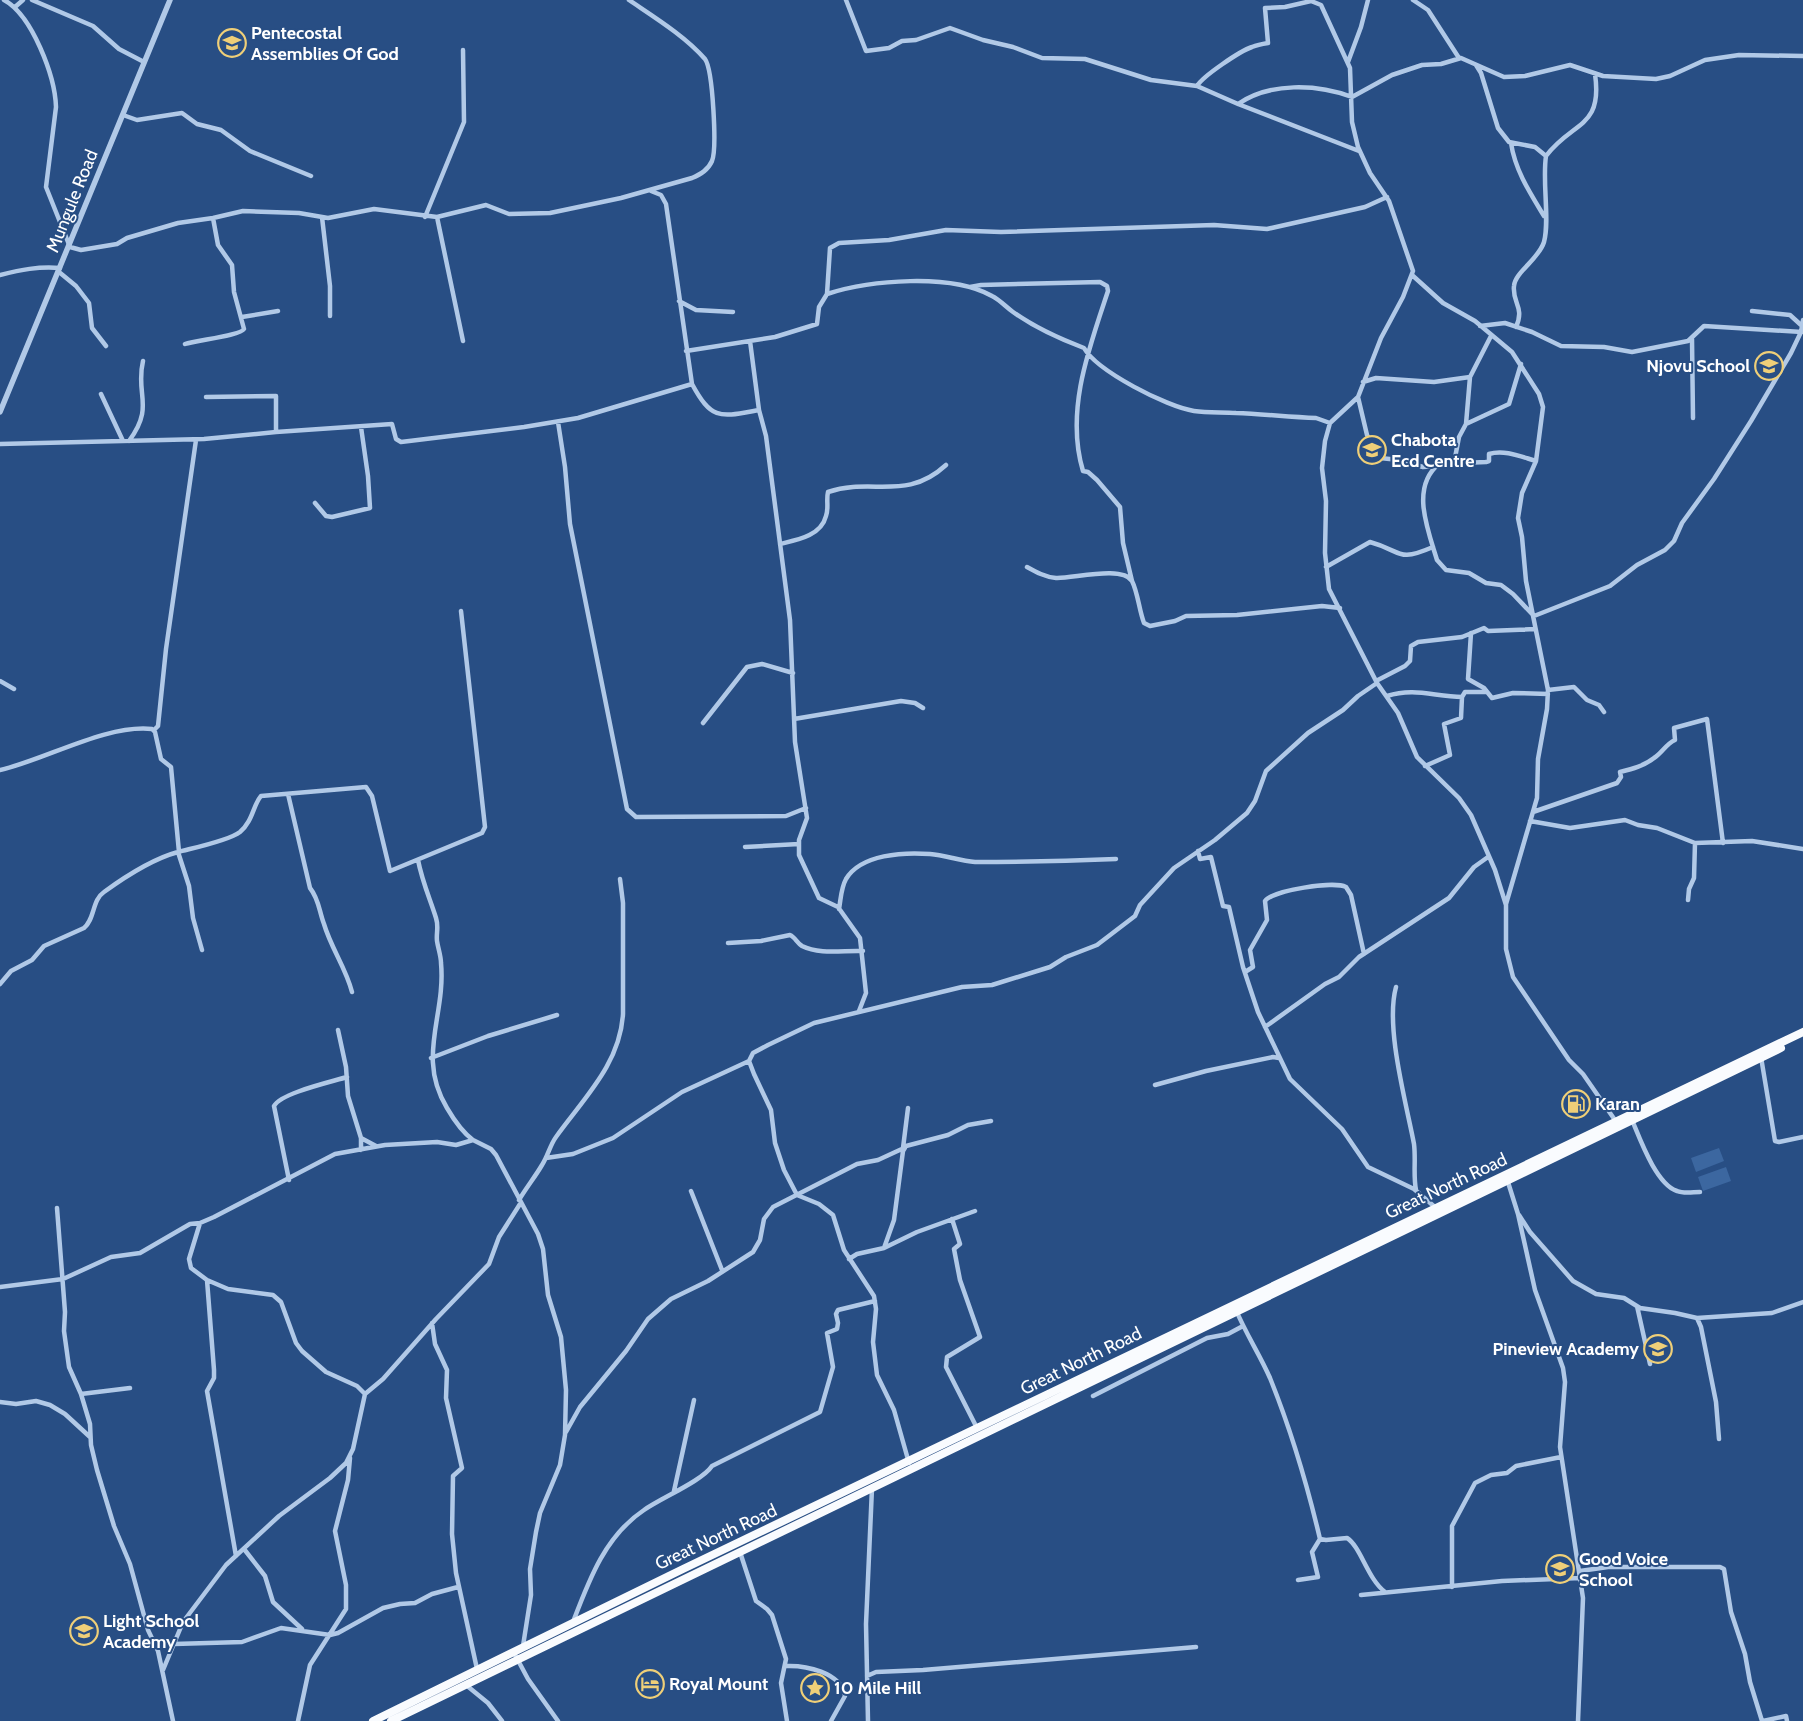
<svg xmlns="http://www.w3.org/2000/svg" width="1803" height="1721" font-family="Cabin,sans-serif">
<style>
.park{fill:#3c67a0}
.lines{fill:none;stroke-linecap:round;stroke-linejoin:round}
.minor{stroke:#b1c9e7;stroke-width:4.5}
.tertiary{stroke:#b1c9e7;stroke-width:5.5}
.trunk{stroke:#f9fbfe;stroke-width:8}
.labels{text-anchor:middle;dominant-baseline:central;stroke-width:4;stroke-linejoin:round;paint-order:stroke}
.poi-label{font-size:18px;font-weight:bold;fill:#fff;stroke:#284e84;text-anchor:start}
.street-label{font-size:18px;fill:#fff;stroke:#284e84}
</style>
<rect width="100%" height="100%" fill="#284e84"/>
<path class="park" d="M1719,1148L1724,1161L1696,1172L1691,1158Z
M1726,1167L1731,1181L1703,1191L1698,1177Z"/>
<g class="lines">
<path class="minor" d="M4,0C32,15 55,76 56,107L46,187L70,247L81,250L117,244L127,238L178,223L213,218L243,211L299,213L328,218L374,209L437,217L486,205L509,214L550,213L621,198L692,178C701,174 708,170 712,161C717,149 713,70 705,59C685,36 654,17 629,0
M32,0L93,26L119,49L144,62
M846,0L866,51L889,48L902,41L916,40L950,28L983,40L1013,47L1042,58L1085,59L1151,80L1197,86L1238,104C1270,82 1317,84 1352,97L1392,75L1422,65L1441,64L1461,58L1504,77L1525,76L1570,65L1603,76L1656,79L1670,76L1705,60L1739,55L1803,56
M1413,0L1428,10L1459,58
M15,7L23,0
M1348,62L1361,27L1368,0
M1476,65L1481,73L1498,128L1509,142L1535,147L1546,156
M1197,86C1203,76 1240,51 1252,47C1257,45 1262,44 1268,43L1265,8L1285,7L1311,1L1321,5L1350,68L1352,122L1358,147L1370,173L1389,201L1413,271L1403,297L1381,338L1358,397L1330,423L1325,441L1322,468L1326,501L1325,553L1329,589L1377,683L1398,713L1417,757L1459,798L1471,815L1495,870L1506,905V949L1513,977L1569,1060L1583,1074L1617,1123
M1238,104L1359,151
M123,115L137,120L182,113L197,124L221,130L250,151L311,176
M1511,143C1515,170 1530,193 1544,216
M651,191L661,195L666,204L692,384C712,421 720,417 759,410
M322,217L330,286V316
M425,217L464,122L463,50
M437,217L463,341
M59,272L76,286L89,303L92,328L106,346
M0,275C20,270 39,266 60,268
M1412,275L1443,303L1475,321L1512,352L1539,394L1543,407L1536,461L1522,493L1518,518L1522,537L1526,581L1548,690L1547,709L1538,759L1537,798L1506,904
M970,287L981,285L1100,282L1107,286L1108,291C1089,348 1065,411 1083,471L1088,472L1097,480L1120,507L1123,543L1132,581
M827,294C870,280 951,273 992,296C1000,300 1006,307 1013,312C1034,327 1060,339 1084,348C1097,371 1167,407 1194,411C1208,413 1222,412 1236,413C1263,414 1289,417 1316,418L1330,423
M679,301L696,310L733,312
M1752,311L1790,315L1801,325
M242,317L278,311
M1480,326L1505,323L1532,332L1561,346L1604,347L1632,352L1688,341L1704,326L1802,332
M1516,327C1525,307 1512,303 1514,286C1515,272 1539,259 1544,242C1550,220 1542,181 1546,156C1572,121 1603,129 1595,74
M1692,339L1693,418
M750,341L759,410L766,436L790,620L795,742L807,818L799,840V855L819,898L838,907L860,938L866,993L859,1011
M185,344C196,340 240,336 244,329L234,292L232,265L218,245L213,218
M686,351L775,337L817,324L819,307L827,294L830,248L839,243L889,240L946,230L1001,232L1214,225L1267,229L1365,207L1387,197
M1363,382L1376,378L1434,382L1470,377
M101,394L123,441
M206,397L276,396V432
M1358,397L1367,435L1380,458L1399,460L1423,467L1436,466
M558,422L565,467L570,524L627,809L636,817L786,816L806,808
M1466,424L1509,404L1521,364
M129,441C155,406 135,395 143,361
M0,444L204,439L276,432L392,424L396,439L401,442L524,427L578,418L692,384
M1536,461C1522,457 1504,449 1489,454V461L1486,462L1439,464C1410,487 1428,530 1437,560L1446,570L1469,573L1486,583L1501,585L1513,594L1534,616L1610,586L1637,565L1665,550L1674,541L1682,523L1714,479L1751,421L1791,353L1801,332L1803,320
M1454,463L1459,437L1466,424L1470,377L1491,336
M315,503L326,516L332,517L370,508L368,476L361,427
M780,544C797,540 821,536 826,516C829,508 826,500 828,492C872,477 906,502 946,465
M1027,567C1036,572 1045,577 1056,578C1072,579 1122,565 1132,581C1138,593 1139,610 1144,623L1150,626L1175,621L1186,616L1237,615L1322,606L1340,608
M1326,567L1370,542C1403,551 1396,563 1433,547
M1471,633L1468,679L1484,688L1492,698L1513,693L1548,694
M0,681L14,689
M1376,681L1405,666L1410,661L1411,646L1418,642L1462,637L1484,628L1488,631L1535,629
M1548,690L1574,687L1587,700L1599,705L1604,712
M1387,696C1415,687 1435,697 1462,697L1465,692H1487
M794,719L901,701L915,703L923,708
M703,723L747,667L762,664L793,673
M154,730L158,726L166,649L196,440
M1425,766L1450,755L1444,724L1461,718L1462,697
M0,770C45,760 106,724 152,729L155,732L161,759L171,767L179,852
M288,794L310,888C319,899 319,911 324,924C331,948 346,968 352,992
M1533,812L1617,783L1621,777L1620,772C1632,769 1644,766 1654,758C1662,753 1666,744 1675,740L1674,728L1707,719L1723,843
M1530,821L1570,828L1625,820L1638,825L1657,828L1695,843L1752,841L1803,849
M745,847L799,844
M1198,851L1200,859L1211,857L1223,906L1229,907L1243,967L1258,1012L1290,1079L1342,1129L1368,1167L1414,1189L1436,1208
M178,852L189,886L193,918L202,950
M418,860C422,881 430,899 436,918C439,927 436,933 437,941C438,948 441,956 441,963C446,1016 416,1057 447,1108C454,1120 462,1132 473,1140
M1688,900L1689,889L1694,878L1695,843
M839,909C841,898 841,888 846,879C861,854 904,852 930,854C945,855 960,861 975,862C1022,862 1069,861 1116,859
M728,943L761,941L790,935C795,937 797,943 802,946C820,955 844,950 863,951
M1245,972L1253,967L1250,950L1267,920L1265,901C1273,890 1334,881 1346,887L1351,895L1364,954
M0,984L11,971L32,960L44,946L84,928C95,919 92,900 104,892C126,876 152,859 178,852C193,848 228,841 240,832C253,821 253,805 261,796L366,787L372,796L390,871L482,833L485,827L461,611
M1396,987C1385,1027 1406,1102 1414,1144C1416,1160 1413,1175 1416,1190
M1265,1027L1325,984L1339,977L1359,957L1449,898L1474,867L1488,857
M338,1030L346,1067L348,1096L361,1138V1150
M1761,1057L1775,1141L1779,1142L1803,1137
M431,1058L488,1036L557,1015
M1155,1085L1206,1071L1273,1057L1279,1058
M1632,1120C1640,1139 1656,1184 1677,1191C1684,1194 1693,1192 1700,1192
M361,1138L376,1146
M903,1148L908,1108
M546,1158L573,1154L613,1138L682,1092L749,1061
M1507,1179L1518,1214L1535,1290L1563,1368L1565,1382L1560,1447L1583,1598L1578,1721
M289,1180L274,1106C281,1093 331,1082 347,1077
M691,1191L722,1270
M519,1200C526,1188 535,1177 542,1165C548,1156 550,1145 556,1137C584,1098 620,1064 623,1014V903L620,879
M57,1208L65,1312L64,1331L69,1367L81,1394L90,1424L91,1445L97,1470L114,1526L130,1564L148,1630L158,1651L173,1721
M1519,1215L1530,1232L1573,1281L1596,1294L1624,1298L1640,1308L1675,1313L1697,1318L1772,1313L1803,1302
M952,1219L960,1244L954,1249L960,1280L980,1337L947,1357L946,1367L977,1428
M200,1223L189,1259L191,1268L207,1280L228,1289L273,1295L281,1302L296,1343L302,1351L326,1372L357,1386L365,1394
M884,1248L917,1232L975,1211
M849,1259L857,1254L884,1248L894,1220L903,1151L906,1146L948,1135L968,1125L991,1121
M207,1280L214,1370V1378L207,1391L236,1556
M0,1287L63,1279L111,1257L140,1253L190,1224L200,1223L214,1217L335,1154L385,1145L437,1142L456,1145L473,1140L491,1149L496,1155L538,1234L543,1249L548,1295L561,1337L566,1390L565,1435L560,1465L540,1513L536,1532L530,1569L531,1595L523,1646
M1637,1306L1650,1364
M1236,1310C1246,1334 1260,1355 1270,1378C1291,1430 1307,1484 1320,1539L1312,1552L1318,1577L1298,1580
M1697,1318L1701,1327L1716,1402L1719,1439
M432,1323L435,1344L447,1370L446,1398L462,1468L453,1476L452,1534L456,1573L477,1669
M81,1394L130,1388
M1093,1396L1207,1338L1228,1334L1243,1326
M0,1402L16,1404L36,1401L50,1405L65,1414L90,1437
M566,1432L580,1407L626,1351L648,1319L671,1299L708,1281L753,1252L760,1240L764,1219L773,1207L857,1164L878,1160L904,1148
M909,1463L894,1410L877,1375L873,1342L876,1309L874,1296L844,1250L833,1215L819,1204L797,1195L784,1170L775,1143L771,1110L754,1074L749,1061L753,1053L768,1045L814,1023L962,987L992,985L1050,967L1066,957L1097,945L1135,916L1140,905L1174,868L1215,840L1247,813L1255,801L1266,771L1308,733L1343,710L1358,696L1377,683
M674,1491L694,1400
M1320,1539L1326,1540L1347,1538C1361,1547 1367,1578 1385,1592
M244,1549L265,1576L273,1602L302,1629
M740,1552L756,1601L767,1609L772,1615L786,1659L781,1683L787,1721
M1580,1571L1608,1567H1720L1724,1569L1731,1612L1745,1654L1750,1682L1762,1721
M1452,1587V1526L1475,1483L1491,1475L1507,1473L1516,1466L1561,1457
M1361,1595L1502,1581L1581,1578
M573,1622C589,1580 605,1536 644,1510C661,1498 702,1481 712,1466L820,1412L833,1367L827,1333L837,1329L838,1323L836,1314L838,1310L875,1301
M174,1644L242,1642L281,1628L330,1635L338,1633L383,1608L400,1604L415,1603L432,1594L458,1587
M513,1651L528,1679L558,1721
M785,1666C805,1665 841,1672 845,1696L831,1721
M163,1670L183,1622L226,1565L279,1516L330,1478L346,1463L353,1449L365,1394L383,1379L436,1319L489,1264L499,1237L520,1204
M867,1676L876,1672L923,1670L1196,1647
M466,1685L488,1703L502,1721
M298,1721L310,1665L346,1609V1585L335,1531L348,1480L350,1458
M868,1721L866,1624L872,1488
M1763,1721L1786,1716L1787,1721"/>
<path class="tertiary" d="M0,412L170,0"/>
<path class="trunk" d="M373,1721L683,1569L1803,1032
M391,1721L1781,1048"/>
</g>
<defs>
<symbol id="school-ring" viewBox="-11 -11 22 22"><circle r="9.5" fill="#284e84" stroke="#efcf78" stroke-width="1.5"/><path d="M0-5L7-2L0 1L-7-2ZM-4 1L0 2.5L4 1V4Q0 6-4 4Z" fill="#efcf78"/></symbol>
<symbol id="fuel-ring" viewBox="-11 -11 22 22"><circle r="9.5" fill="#284e84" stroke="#efcf78" stroke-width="1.5"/><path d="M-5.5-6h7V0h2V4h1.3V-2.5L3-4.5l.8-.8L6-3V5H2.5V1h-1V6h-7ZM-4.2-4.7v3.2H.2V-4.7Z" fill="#efcf78"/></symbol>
<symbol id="hotel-ring" viewBox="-11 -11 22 22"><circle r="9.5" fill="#284e84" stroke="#efcf78" stroke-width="1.5"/><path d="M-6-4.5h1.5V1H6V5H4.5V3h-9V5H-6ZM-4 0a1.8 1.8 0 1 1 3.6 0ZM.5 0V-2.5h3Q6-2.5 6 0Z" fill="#efcf78"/></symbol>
<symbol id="sight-ring" viewBox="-11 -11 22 22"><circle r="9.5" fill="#284e84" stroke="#efcf78" stroke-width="1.5"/><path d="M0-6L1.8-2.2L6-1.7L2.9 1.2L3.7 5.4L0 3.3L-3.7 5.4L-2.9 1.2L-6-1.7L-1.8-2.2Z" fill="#efcf78"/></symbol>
</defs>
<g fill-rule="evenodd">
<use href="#school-ring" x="216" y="27" width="32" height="32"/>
<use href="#school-ring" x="1753" y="350" width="32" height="32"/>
<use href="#school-ring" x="1356" y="434" width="32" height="32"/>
<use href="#fuel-ring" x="1560" y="1088" width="32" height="32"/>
<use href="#school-ring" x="1642" y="1333" width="32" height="32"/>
<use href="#school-ring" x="1544" y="1553" width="32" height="32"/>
<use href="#school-ring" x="68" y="1615" width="32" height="32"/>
<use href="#hotel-ring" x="634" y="1668" width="32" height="32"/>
<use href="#sight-ring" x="799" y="1672" width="32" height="32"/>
</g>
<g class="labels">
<g class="poi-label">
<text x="251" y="33">Pentecostal<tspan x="251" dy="21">Assemblies Of God</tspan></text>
<text x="1750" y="366" text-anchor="end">Njovu School</text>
<text x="1391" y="440">Chabota<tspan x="1391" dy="21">Ecd Centre</tspan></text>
<text x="1595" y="1104">Karan</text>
<text x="1639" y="1349" text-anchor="end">Pineview Academy</text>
<text x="1579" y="1559">Good Voice<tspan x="1579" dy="21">School</tspan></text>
<text x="103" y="1621">Light School<tspan x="103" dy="21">Academy</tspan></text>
<text x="669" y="1684">Royal Mount</text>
<text x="834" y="1688">10 Mile Hill</text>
</g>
<g class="street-label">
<text transform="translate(72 201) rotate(-68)">Mungule Road</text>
<text transform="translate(1446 1186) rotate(-25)">Great North Road</text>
<text transform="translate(1081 1361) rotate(-26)">Great North Road</text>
<text transform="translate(716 1537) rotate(-25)">Great North Road</text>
</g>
</g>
</svg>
